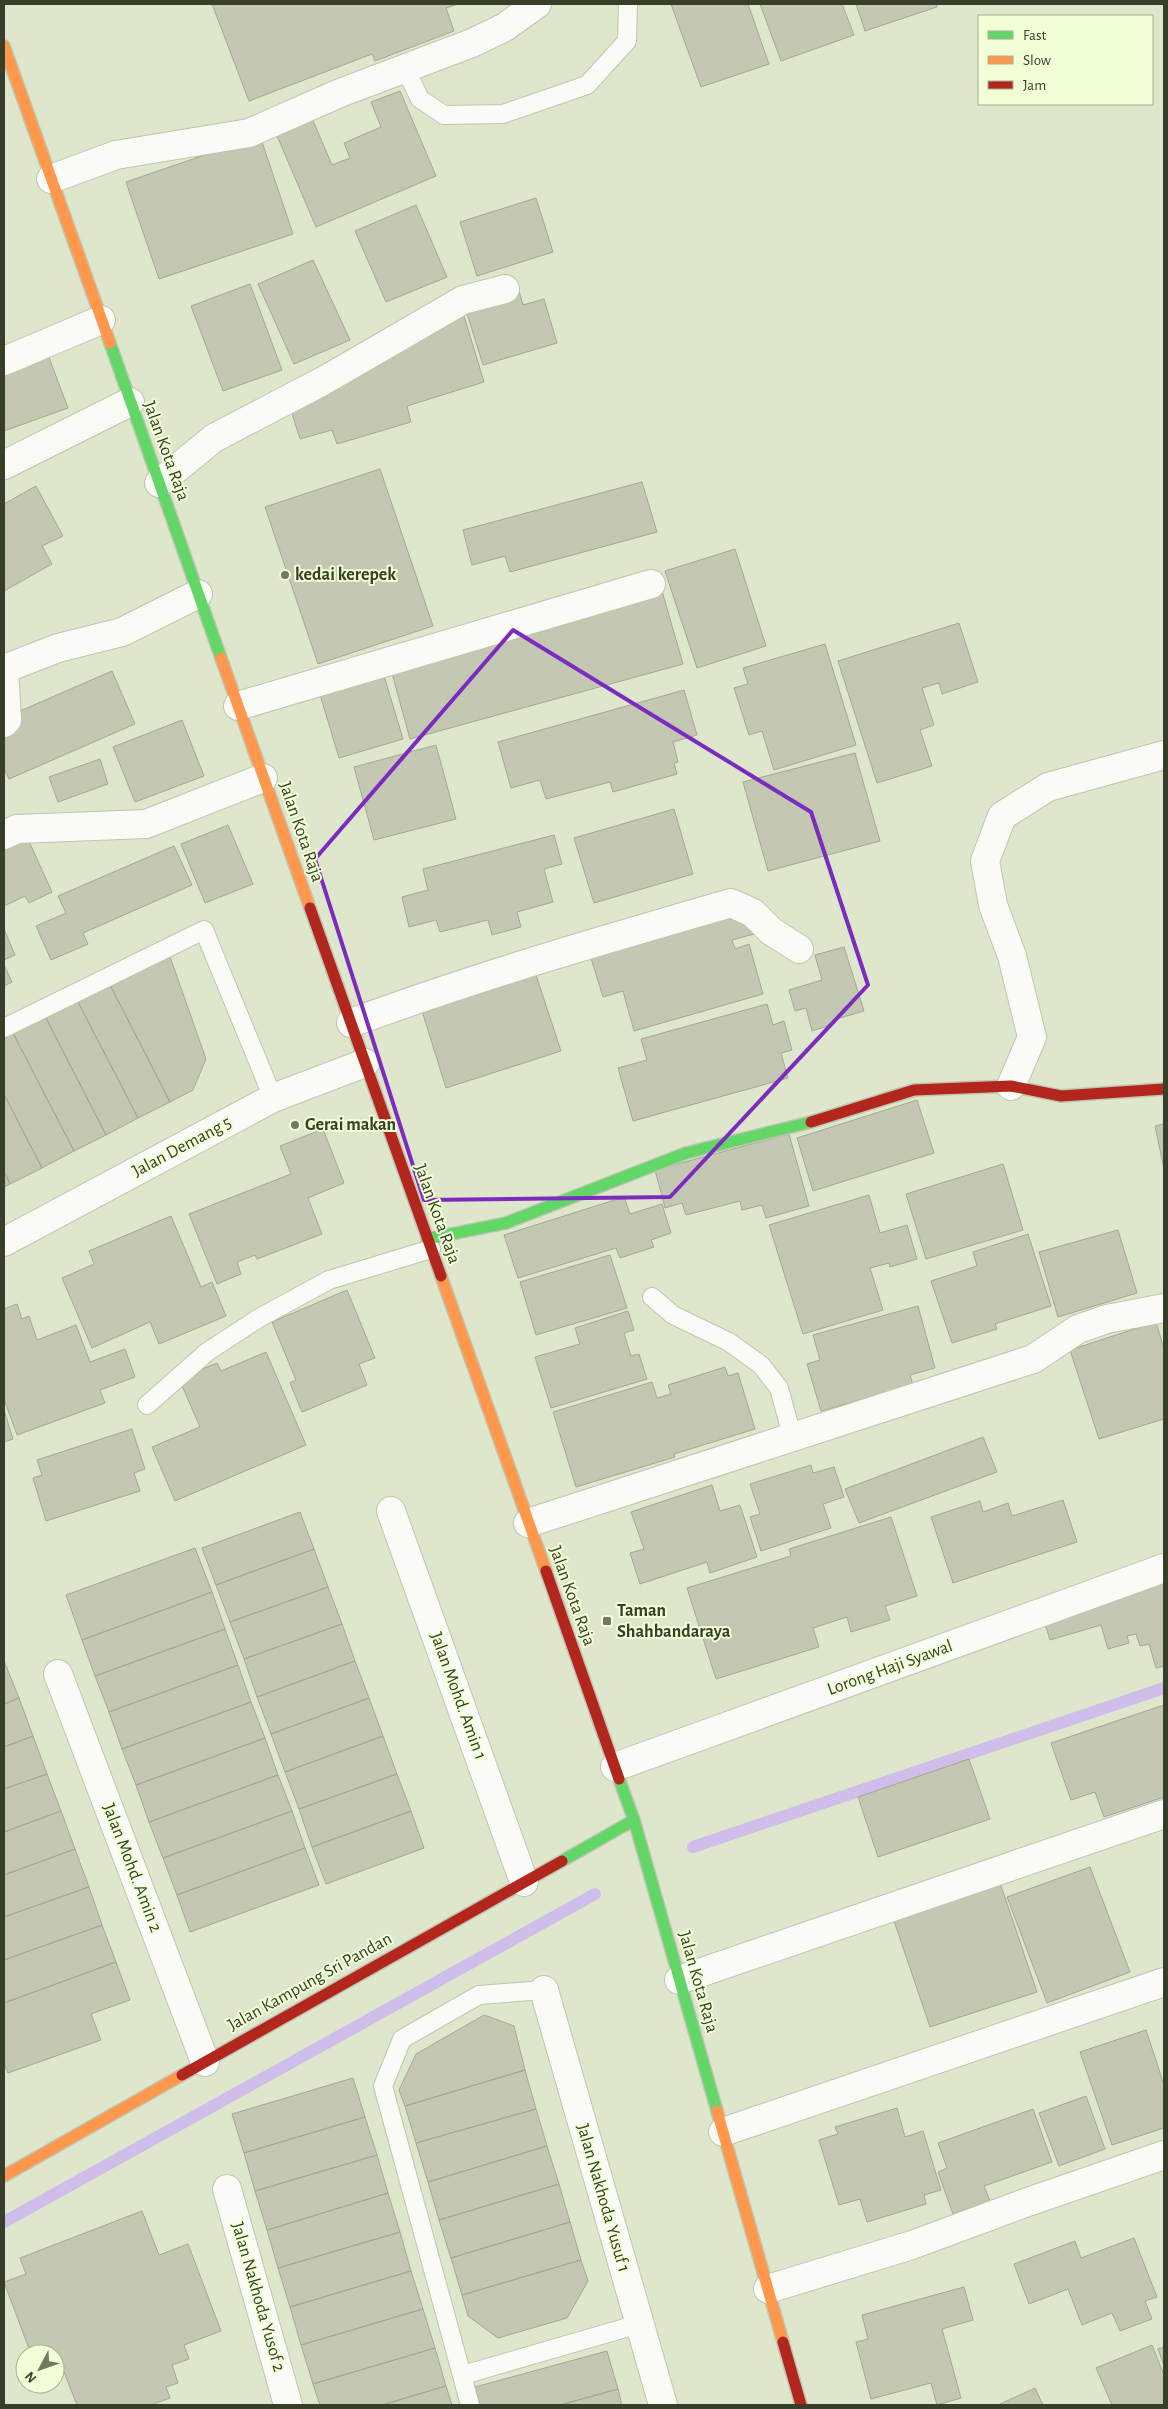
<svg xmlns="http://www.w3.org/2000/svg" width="1168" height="2409" font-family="'Alegreya Sans',sans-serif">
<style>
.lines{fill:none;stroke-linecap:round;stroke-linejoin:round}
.stream{stroke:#cfbee9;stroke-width:12}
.building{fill:#c4c7b1;stroke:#a4a792}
.lane-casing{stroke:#bfc5b0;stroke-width:20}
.street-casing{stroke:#bfc5b0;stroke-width:30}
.fast-casing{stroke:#bfc5b0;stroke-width:14}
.slow-casing{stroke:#bfc5b0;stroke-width:14}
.jam-casing{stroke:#bfc5b0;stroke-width:14}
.lane{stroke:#fafbf7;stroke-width:18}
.street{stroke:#fafbf7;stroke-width:28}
.fast{stroke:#63d668;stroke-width:11}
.slow{stroke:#ff974d;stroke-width:11}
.jam{stroke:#b3261e;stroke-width:11}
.marked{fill:none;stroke:#7b2cbf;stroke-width:4;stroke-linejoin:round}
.poi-dot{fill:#717963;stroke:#f1fed6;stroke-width:2}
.labels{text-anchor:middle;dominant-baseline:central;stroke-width:4;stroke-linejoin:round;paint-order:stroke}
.street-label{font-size:18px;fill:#373e2a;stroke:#f1fed6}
.poi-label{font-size:18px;font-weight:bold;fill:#373e2a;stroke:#f1fed6;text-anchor:start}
</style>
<rect width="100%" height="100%" fill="#dee7cc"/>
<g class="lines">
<path class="stream" d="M693,1847L1164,1688
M4,2222L595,1894"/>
</g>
<path class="building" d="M212,4H458L446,8L454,31L375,61L372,54L249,101Z
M671,4H748L769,64L701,87Z
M760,4H842L854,35L781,61Z
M856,4H936L937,7L865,31Z
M400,91L436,176L316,227L275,131L311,116L332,165L350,158L344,143L381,127L371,102Z
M260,136L293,234L159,279L126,182Z
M536,198L553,252L477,276L460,222Z
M416,205L447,277L386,302L355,231Z
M313,260L350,340L294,364L258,284Z
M250,284L282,370L223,391L191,306Z
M519,291L523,305L544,299L557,343L483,365L465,307Z
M464,316L484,382L407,406L411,422L337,444L332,430L300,439L288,401L369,346Z
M48,355L68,408L4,431V371Z
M380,469L433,626L318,664L265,507Z
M642,482L657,532L510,572L505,556L472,565L463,530Z
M36,486L63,536L42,546L52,564L4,591V504Z
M735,549L766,646L697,668L665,571Z
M662,591L683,664L410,739L390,666Z
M959,623L978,682L942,694L939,683L922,688L934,725L920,730L932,766L877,783L838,661Z
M825,644L856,745L774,770L762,731L749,735L734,688L748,684L743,668Z
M382,669L403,739L339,758L318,688Z
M112,671L135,724L9,779L4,768V718Z
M684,690L697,735L673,742L678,762L674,763L677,774L613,792L610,782L546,799L540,780L511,788L498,742Z
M182,720L204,776L135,802L113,747Z
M436,745L456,819L374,840L354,767Z
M855,753L880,841L768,871L743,782Z
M100,759L108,784L58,802L49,777Z
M674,809L693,874L594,903L574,838Z
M228,825L253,884L205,903L181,844Z
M554,835L562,864L544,869L553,902L517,912L521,927L492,935L488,920L440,932L436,920L409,927L402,897L428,890L423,869Z
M27,837L52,892L29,903L25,896L4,906V848Z
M174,846L192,885L83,933L88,944L51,960L36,926L66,913L58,896Z
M731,903L754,934L732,940L735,949L749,944L763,994L634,1031L623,991L603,997L590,955Z
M4,929L15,955L4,960Z
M844,947L864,1011L833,1020L834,1024L812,1031L806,1008L795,1011L789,990L822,980L815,955Z
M168,951L206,1059L193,1090L170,1102L108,981Z
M4,965L12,982L4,986Z
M536,975L561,1051L446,1088L422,1011Z
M108,981L170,1102L138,1118L76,998Z
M76,998L138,1118L106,1135L44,1014Z
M767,1004L773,1025L784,1021L792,1050L781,1053L788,1078L633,1121L618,1068L647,1060L641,1039Z
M44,1014L106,1135L74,1151L12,1031Z
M12,1031L74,1151L42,1168L4,1094V1035Z
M4,1094L42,1168L10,1184L4,1171Z
M917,1100L934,1153L813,1191L797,1138Z
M1164,1124V1169L1155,1126Z
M323,1129L344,1183L308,1198L322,1234L257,1259L255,1255L237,1262L241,1274L217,1284L189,1214L291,1174L280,1146Z
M789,1134L809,1206L766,1218L762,1205L742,1210L740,1201L686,1215L682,1203L665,1208L655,1170Z
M1003,1164L1023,1230L926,1259L906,1194Z
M4,1171L10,1184L4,1187Z
M869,1195L880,1233L907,1225L917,1259L890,1267L889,1263L870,1268L883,1310L803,1334L769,1225Z
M624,1197L630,1214L662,1204L671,1233L651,1240L654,1247L620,1258L616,1248L518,1278L504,1235Z
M171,1216L201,1287L212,1282L226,1316L159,1344L150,1322L92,1348L62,1278L94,1264L89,1251Z
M1118,1230L1137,1293L1058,1317L1039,1252Z
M1028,1234L1051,1306L995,1324L997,1329L952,1343L931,1281L977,1266L973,1252Z
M610,1255L627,1308L536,1335L520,1282Z
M347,1290L375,1358L359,1364L367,1385L302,1412L290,1383L296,1380L272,1322Z
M17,1304L22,1319L29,1316L37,1340L76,1325L90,1362L125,1349L135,1377L100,1390L105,1403L17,1435L4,1399V1309Z
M918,1306L935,1368L910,1375L913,1385L821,1411L807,1364L820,1360L813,1335Z
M628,1311L634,1330L624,1333L631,1356L639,1354L647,1379L551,1408L535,1357L580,1344L575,1328Z
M1156,1322L1164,1349V1419L1099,1439L1070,1350Z
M266,1352L306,1445L175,1501L152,1447L200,1427L179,1379L217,1363L221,1371Z
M725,1367L728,1376L738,1373L755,1429L674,1454L675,1457L576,1487L553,1412L652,1382L657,1398L671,1394L668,1385Z
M4,1410L13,1439L4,1442Z
M132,1429L145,1469L134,1473L140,1491L46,1521L33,1478L42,1475L37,1460Z
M983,1437L997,1472L859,1523L845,1489Z
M811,1465L813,1473L834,1467L844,1497L823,1504L831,1528L761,1551L750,1517L760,1514L750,1484Z
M712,1485L720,1511L740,1505L757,1557L710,1573L707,1562L640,1584L630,1553L644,1549L631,1512Z
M1063,1500L1077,1542L953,1583L931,1517L980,1501L983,1512L1008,1503L1012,1516Z
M300,1512L314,1549L216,1585L202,1548Z
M891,1517L917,1596L885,1606L890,1620L851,1632L847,1617L813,1628L819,1647L716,1679L687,1588L791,1556L789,1549Z
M195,1548L212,1592L82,1640L66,1595Z
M314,1549L328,1587L230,1622L216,1585Z
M1164,1583V1666L1156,1668L1149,1644L1140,1646L1136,1634L1127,1636L1129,1643L1108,1649L1101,1625L1050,1640L1042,1614L1097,1602Z
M328,1587L342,1624L244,1659L230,1622Z
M212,1592L225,1629L95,1676L82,1640Z
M342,1624L355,1661L257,1697L244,1659Z
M225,1629L238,1665L109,1712L95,1676Z
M4,1661L19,1698L4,1704Z
M355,1661L369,1698L271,1734L257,1697Z
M238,1665L251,1702L122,1749L109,1712Z
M19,1698L33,1736L4,1747V1704Z
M369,1698L383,1736L285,1772L271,1734Z
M251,1702L265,1738L136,1785L122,1749Z
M1164,1705V1797L1104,1817L1095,1792L1071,1800L1051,1743Z
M33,1736L47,1774L4,1789V1747Z
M383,1736L397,1774L299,1809L285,1772Z
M265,1738L278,1775L149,1822L136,1785Z
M969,1759L990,1819L878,1857L858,1797Z
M47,1774L61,1811L4,1832V1789Z
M397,1774L411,1811L312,1847L299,1809Z
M278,1775L292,1811L163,1858L149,1822Z
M61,1811L75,1849L4,1875V1832Z
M292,1811L305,1848L177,1895L163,1858Z
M411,1811L424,1848L326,1884L312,1847Z
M305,1848L319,1885L190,1932L177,1895Z
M75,1849L89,1887L4,1917V1875Z
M1090,1867L1130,1972L1047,2003L1007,1897Z
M999,1880L1037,1992L930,2027L892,1915Z
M89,1887L102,1925L4,1960V1917Z
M102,1925L116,1962L4,2003V1960Z
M116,1962L130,2000L91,2014L101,2040L8,2073L4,2063V2003Z
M484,2015L514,2026L525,2070L405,2106L399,2090L416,2054Z
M1146,2030L1164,2085V2128L1112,2145L1080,2052Z
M525,2070L536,2109L416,2143L405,2106Z
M353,2078L365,2117L244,2153L232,2114Z
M1086,2096L1105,2149L1059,2166L1039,2113Z
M897,2108L905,2137L923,2131L941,2190L924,2195L926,2204L867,2222L860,2199L839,2205L819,2140L838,2134L835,2127Z
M536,2109L547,2146L428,2182L416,2143Z
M1033,2109L1052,2162L984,2186L990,2201L953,2214L938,2172L947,2168L938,2143Z
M365,2117L377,2155L255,2191L244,2153Z
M547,2146L559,2184L439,2220L428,2182Z
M377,2155L388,2193L267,2230L255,2191Z
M559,2184L570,2222L451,2258L439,2220Z
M388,2193L400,2232L278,2268L267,2230Z
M142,2211L159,2255L188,2244L221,2331L184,2345L189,2359L172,2365L178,2383L166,2387L170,2398L151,2405H77L62,2367L55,2369V2354H31L4,2282L26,2274L20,2258Z
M570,2222L581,2260L462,2295L451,2258Z
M400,2232L411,2271L290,2307L278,2268Z
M1134,2238L1157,2297L1145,2301L1152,2319L1120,2331L1112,2313L1082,2325L1068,2289L1029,2304L1014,2264L1075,2241L1081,2258Z
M581,2260L588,2281L567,2318L498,2338L468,2316L462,2295Z
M411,2271L423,2309L301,2345L290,2307Z
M964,2287L973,2320L942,2329L961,2398L937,2405L931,2383L871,2399L856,2342L868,2339L862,2315Z
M423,2309L435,2348L313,2384L301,2345Z
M1152,2345L1164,2375V2405H1112L1096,2368Z
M1164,2347V2366L1158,2349Z
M435,2348L446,2386L382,2405H320L313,2384Z
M607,2351L618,2389L560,2405H480L475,2387Z
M446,2386L452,2405H382Z
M1035,2388L1043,2405H998Z
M618,2389L622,2405H560Z"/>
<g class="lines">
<defs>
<path id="lane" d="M405,68L420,99L444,115L503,114L587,85L627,41L628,4
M4,1028L204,930L273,1098
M652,1297L673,1315L729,1342L761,1365L779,1388L792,1436
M147,1405L207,1352L259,1318L329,1280L431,1249
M463,2375L639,2324
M470,2405L383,2086L402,2039L479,1995L544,1990"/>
<path id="street" d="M51,179L116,155L249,133L340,93L472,43L505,27L537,4
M4,361L101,320
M4,465L130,402
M159,483L214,438L323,381L463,300L505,289
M238,706L651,584
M4,723L7,720L4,669L58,648L122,632L198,594
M4,835L17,829L146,824L263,778
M351,1023C475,977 603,940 731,903L753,913L771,931L799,949
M1011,1086L1032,1037L1012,956L993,905L985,861L1002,816L1048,787L1164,755
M4,1242L273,1098L365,1063
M391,1511L524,1882
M528,1523L1033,1359L1078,1329L1107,1319L1164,1308
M58,1674L205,2062
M615,1767L1164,1568
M679,1980L1164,1814
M544,1990L663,2405
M723,2132L1164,1982
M227,2189L288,2405
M768,2289L912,2245L1022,2204L1164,2155"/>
<path id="fast" d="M110,343L221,658
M427,1239L506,1223L686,1153L811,1122
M619,1779L634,1820L717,2111
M562,1861L634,1820"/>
<path id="slow" d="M4,46L110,343
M221,658L310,908
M441,1276L546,1571
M717,2111L783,2342
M4,2176L182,2075"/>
<path id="jam" d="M310,908L441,1276
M811,1122L914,1090L1011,1086L1061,1096L1164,1089
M546,1571L619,1779
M182,2075L562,1861
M783,2342L801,2405"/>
</defs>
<use href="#lane" class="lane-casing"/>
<use href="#street" class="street-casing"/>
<use href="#fast" class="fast-casing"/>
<use href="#slow" class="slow-casing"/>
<use href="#jam" class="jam-casing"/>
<use href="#lane" class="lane"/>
<use href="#street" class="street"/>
<use href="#fast" class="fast"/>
<use href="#slow" class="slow"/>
<use href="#jam" class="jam"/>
</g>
<path class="marked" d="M513,630L811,812L868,985L670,1197L424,1200L315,859Z"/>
<g class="poi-dot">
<circle cx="285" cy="575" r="5"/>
<circle cx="295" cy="1125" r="5"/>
<rect x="602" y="1616" width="10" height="10" rx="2.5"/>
</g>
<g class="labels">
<g class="street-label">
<text transform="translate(166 451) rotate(70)">Jalan Kota Raja</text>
<text transform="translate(301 832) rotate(71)">Jalan Kota Raja</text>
<text transform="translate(182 1147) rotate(-28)">Jalan Demang 5</text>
<text transform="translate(437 1214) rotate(70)">Jalan Kota Raja</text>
<text transform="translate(572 1596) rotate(70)">Jalan Kota Raja</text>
<text transform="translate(890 1668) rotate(-20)">Lorong Haji Syawal</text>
<text transform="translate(458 1696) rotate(70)">Jalan Mohd. Amin 1</text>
<text transform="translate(132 1868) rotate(69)">Jalan Mohd. Amin 2</text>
<text transform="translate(310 1982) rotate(-29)">Jalan Kampung Sri Pandan</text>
<text transform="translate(698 1982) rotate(74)">Jalan Kota Raja</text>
<text transform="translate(603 2198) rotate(74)">Jalan Nakhoda Yusuf 1</text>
<text transform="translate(258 2297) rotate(74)">Jalan Nakhoda Yusof 2</text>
</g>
<g class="poi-label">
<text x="295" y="575">kedai kerepek</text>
<text x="305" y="1125">Gerai makan</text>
<text x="617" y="1611">Taman<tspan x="617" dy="21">Shahbandaraya</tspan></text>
</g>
</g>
<rect width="1168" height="2409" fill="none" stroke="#373e2a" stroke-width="10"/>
<rect x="978" y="15" width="175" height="90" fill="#f1fed6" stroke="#a7b191"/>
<rect x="988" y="31" width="25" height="8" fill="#63d668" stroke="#a7b191"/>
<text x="1023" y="40" font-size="15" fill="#373e2a">Fast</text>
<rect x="988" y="56" width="25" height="8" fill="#ff974d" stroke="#a7b191"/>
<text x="1023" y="65" font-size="15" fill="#373e2a">Slow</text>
<rect x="988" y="81" width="25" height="8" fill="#b3261e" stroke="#a7b191"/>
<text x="1023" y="90" font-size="15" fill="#373e2a">Jam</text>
<g transform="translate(40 2369) rotate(229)"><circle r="24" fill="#f1fed6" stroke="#a7b191"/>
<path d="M0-4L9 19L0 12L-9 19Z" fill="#717963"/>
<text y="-8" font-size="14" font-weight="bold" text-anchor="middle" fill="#373e2a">N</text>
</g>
</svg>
